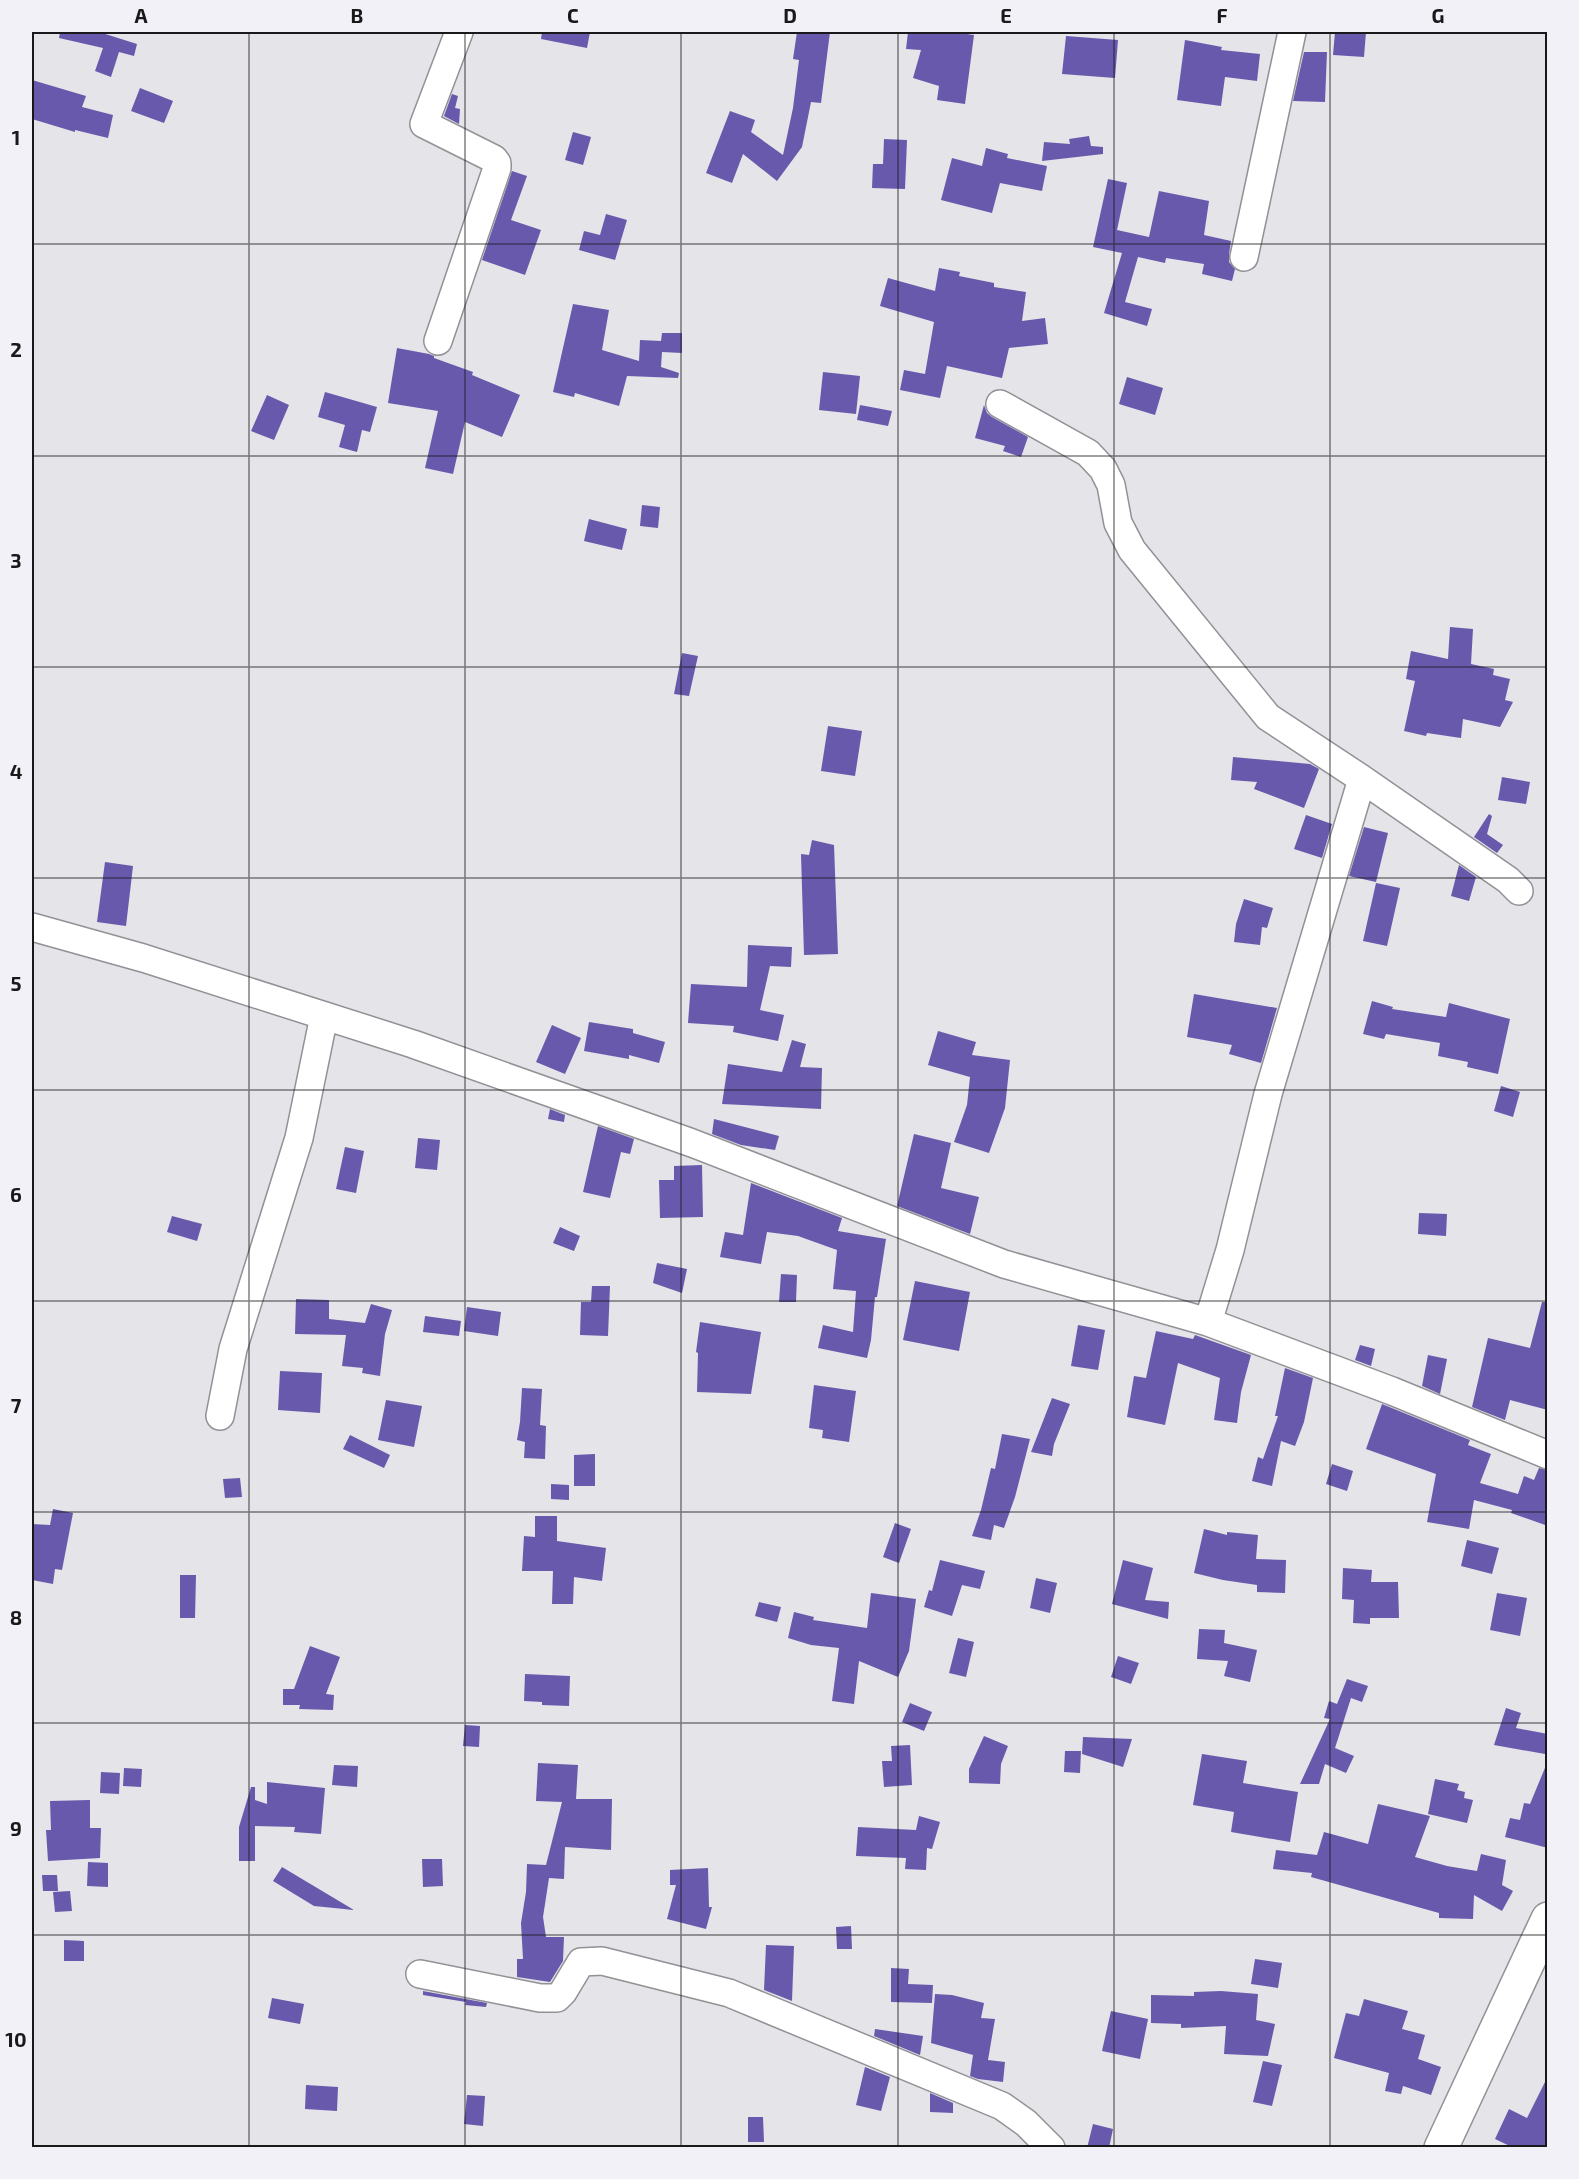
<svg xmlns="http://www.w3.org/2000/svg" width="1579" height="2179" font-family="'Exo 2',sans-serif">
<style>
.building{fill:#6959ac}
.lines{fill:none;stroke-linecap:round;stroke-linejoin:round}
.minor-casing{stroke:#919196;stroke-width:30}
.highway-casing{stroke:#919196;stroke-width:36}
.minor{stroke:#fff;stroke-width:27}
.highway{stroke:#fff;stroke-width:33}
.grid{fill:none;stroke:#19191b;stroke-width:1.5;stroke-opacity:0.55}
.neatline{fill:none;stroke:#19191b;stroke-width:2}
.grid-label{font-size:20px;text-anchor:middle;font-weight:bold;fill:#19191b}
</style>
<rect width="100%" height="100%" fill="#e4e4e9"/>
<path class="building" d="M60,32H99L137,44L134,56L119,52L111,77L95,71L103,48L59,38Z
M542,32H590L587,48L541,39Z
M797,32H830L821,103L811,102L802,147L777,181L743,154L732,183L706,173L730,111L755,120L751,132L783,155L793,108L799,60L793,59Z
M908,32H952L974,35L965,104L937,100L939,86L913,78L921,50L906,49Z
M1335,32H1366L1364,57L1333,55Z
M1066,36L1118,40L1115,78L1062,74Z
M1185,40L1222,47L1221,50L1260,54L1257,81L1225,77L1221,106L1177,100Z
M1304,52H1327L1325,102L1293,101Z
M32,80L86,96L82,107L113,115L108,138L75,130V132L32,119Z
M140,88L173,101L164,123L131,111Z
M452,94L458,96L455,108L460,109L459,124L444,116Z
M573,132L591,137L583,165L565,160Z
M1089,136L1091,146L1103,147V154L1042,161L1044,142L1070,144L1069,139Z
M884,139L907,140L905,189L872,188L873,164H883Z
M986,148L1008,154L1007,158L1047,166L1042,191L1000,183L992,213L941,200L952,158L982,166Z
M512,171L527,176L511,220L541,230L525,275L482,260Z
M1108,179L1127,183L1117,230L1149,237L1159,191L1209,201L1204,235L1231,241L1229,254V262L1235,269L1232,281L1202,274L1204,264L1166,258L1165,263L1138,257L1125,302L1152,309L1147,326L1104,313L1122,253L1093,247Z
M606,214L627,220L615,260L579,250L584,231L600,235Z
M939,268L960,272L959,276L994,283V287L1026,292L1022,321L1045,318L1048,344L1009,348L1002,378L947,366L940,398L900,390L904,370L925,374L934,322L880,306L888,278L935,291Z
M573,304L609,310L602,350L639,361L640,340L661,341L662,333H682V353L662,352L661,367L679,373L678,378L627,376L619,406L575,393L574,397L553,392Z
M397,348L429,354L434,356V358L473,372L472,375L520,395L502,437L465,422L453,474L425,468L438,411L388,403Z
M823,372L860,376L856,414L819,410Z
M1127,377L1163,388L1155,415L1119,404Z
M325,392L377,407L370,432L362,430L357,452L339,447L345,425L318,417Z
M267,395L289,405L274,440L251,431Z
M860,405L892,411L888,426L857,420Z
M984,405L987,413L992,417L1028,437L1021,457L1003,451L1005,446L975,438Z
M642,505L660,507L658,528L640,526Z
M589,519L627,529L622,550L584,541Z
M1450,627L1473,629L1471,664L1494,669L1493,675L1510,679L1505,700L1513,702L1500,727L1463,719L1461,738L1427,733L1426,736L1404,731L1415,681L1406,679L1411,651L1448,659Z
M682,653L698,656L689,696L674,694Z
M828,726L862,731L855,776L821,771Z
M1233,757L1310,764L1319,769L1304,808L1254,789L1257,782L1231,780Z
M1502,777L1530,782L1526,804L1498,800Z
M1489,814L1492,816L1487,834L1503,845L1497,853L1474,837Z
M1306,815L1332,824L1322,858L1294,849Z
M1364,827L1388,833L1376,882L1349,876Z
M812,840L834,845L838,954L804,955L801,854L809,855Z
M105,862L133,866L126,926L97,922Z
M1459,865L1476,877L1469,901L1451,896Z
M1376,883L1400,888L1387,946L1363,941Z
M1244,899L1273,908L1267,928L1262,927L1260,945L1234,942L1236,924Z
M748,945L792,947L791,967L770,966L760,1010L784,1015L778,1041L733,1032L734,1026L688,1023L691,984L747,987Z
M1194,994L1277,1008L1261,1063L1229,1054L1232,1045L1187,1037Z
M1372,1001L1393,1007L1392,1009L1446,1017L1449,1003L1510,1019L1498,1074L1467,1067L1468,1062L1438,1056L1440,1043L1386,1034L1384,1039L1363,1034Z
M589,1022L633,1029V1033L665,1042L659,1063L629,1055V1059L584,1051Z
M552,1025L581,1038L565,1074L536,1062Z
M938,1031L976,1042L972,1055L1010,1060L1005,1108L989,1153L954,1142L967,1105L970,1077L928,1065Z
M792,1040L806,1044L800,1067L822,1068L821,1109L722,1104L728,1064L782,1072Z
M1501,1086L1520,1092L1513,1117L1494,1111Z
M550,1109L565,1115L564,1122L548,1119Z
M714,1119L779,1136L775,1150L741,1145L712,1134Z
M598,1126L634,1139L630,1154L621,1152L610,1198L583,1192Z
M914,1134L951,1143L941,1188L979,1197L970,1234L897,1206Z
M418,1138L440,1140L437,1170L415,1168Z
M345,1147L364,1151L356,1193L336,1189Z
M702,1165L703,1217L660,1218L659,1180H674V1166Z
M751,1183L842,1218L838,1231L886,1239L877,1297H875L871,1340L867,1358L818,1348L823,1325L853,1332L856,1291L833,1289L837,1250L798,1236L767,1232L761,1264L720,1257L725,1232L743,1235Z
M1419,1213L1447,1214L1446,1236L1418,1234Z
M172,1216L202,1224L197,1241L167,1232Z
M560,1227L580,1236L574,1251L553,1243Z
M657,1263L687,1269L682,1293L653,1283Z
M781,1274L797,1275L796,1302H779Z
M915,1281L970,1292L959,1351L903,1340Z
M592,1286H610L608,1336L580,1335L581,1302H591Z
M296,1299L329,1300V1319L365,1323L371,1304L392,1310L385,1334L380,1376L362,1373L363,1368L342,1366L346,1335L295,1334Z
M1542,1302H1548V1410L1510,1400L1505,1420L1472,1407L1488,1338L1530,1348Z
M467,1307L501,1312L498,1336L464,1331Z
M425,1316L461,1321L459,1336L423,1332Z
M700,1322L761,1332L751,1394L697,1392L698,1353L696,1352Z
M1078,1325L1105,1330L1098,1370L1071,1366Z
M1156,1331L1193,1339L1195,1335L1251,1355L1241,1392L1237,1423L1214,1420L1220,1378L1178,1363L1165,1425L1127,1417L1134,1376L1146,1378Z
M1360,1345L1375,1349L1371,1366L1355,1360Z
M1428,1355L1447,1359L1440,1394L1422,1386Z
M1285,1368L1313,1378L1304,1422L1295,1446L1281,1441L1272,1486L1252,1481L1258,1457L1263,1459L1278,1416H1275Z
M280,1371L322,1373L320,1413L278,1410Z
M814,1385L856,1391L849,1442L822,1438L823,1430L809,1428Z
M522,1388L542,1389L540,1425L546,1426L545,1459L524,1458L525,1442L517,1440L520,1422Z
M1052,1398L1070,1404L1054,1444L1052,1456L1031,1452Z
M386,1400L422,1406L414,1447L378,1440Z
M1382,1404L1470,1440L1468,1445L1491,1454L1480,1483L1518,1494L1524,1476L1534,1480L1539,1468L1548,1470V1526L1511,1513L1512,1510L1474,1500L1469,1529L1427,1522L1436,1474L1366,1449Z
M1002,1434L1030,1439L1015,1497L1004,1528L994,1525L991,1540L972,1536L981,1510L991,1468L995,1469Z
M350,1435L390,1455L384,1468L343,1449Z
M595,1454V1486H574V1455Z
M1332,1464L1353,1471L1347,1491L1326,1484Z
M240,1478L242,1497L225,1498L223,1479Z
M551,1484L569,1485V1500L551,1499Z
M53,1509L73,1513L62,1570L55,1569L53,1584L32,1580V1524L50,1525Z
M535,1516H557V1541L606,1548L602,1581L574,1577L573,1604H552L553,1571H522L524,1536L535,1537Z
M895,1523L911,1529L899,1563L883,1557Z
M1204,1529L1227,1535V1532L1258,1535L1256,1559L1286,1560L1285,1593L1257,1592V1585L1223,1580L1194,1573Z
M1467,1540L1499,1548L1492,1574L1461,1566Z
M940,1560L985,1571L980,1589L962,1585L952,1616L924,1607L929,1590L932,1591Z
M1123,1560L1153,1568L1145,1600L1169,1602L1168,1619L1112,1604Z
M1343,1568L1372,1570L1371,1582H1398L1399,1618H1370V1624L1353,1623L1354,1600L1342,1599Z
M180,1575H196L195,1618H180Z
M1036,1578L1057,1583L1050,1613L1030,1608Z
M871,1593L916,1599L909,1651L898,1677L859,1661L854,1704L832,1701L839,1648L811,1645L788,1638L794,1612L814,1617L813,1620L867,1628Z
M1497,1593L1527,1598L1520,1636L1490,1630Z
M759,1602L781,1607L777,1622L755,1616Z
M1199,1629L1225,1630L1224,1643L1257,1650L1250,1682L1224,1676L1228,1661L1197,1659Z
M958,1638L974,1642L966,1677L949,1673Z
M310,1646L340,1657L326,1694L334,1695L333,1710L299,1709L300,1705H283V1689H294Z
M1118,1656L1139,1663L1131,1684L1111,1677Z
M525,1674L570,1676L569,1706L542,1705V1702L524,1701Z
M1347,1679L1368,1686L1362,1702L1351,1698L1335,1748L1354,1756L1346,1773L1325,1764L1319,1784H1300L1330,1719L1324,1718L1329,1701L1337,1704Z
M910,1703L932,1712L924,1731L902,1722Z
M1506,1708L1521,1713L1516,1728L1548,1734L1545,1754L1494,1745Z
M465,1725L480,1726L479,1747L463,1746Z
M984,1736L1008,1746L1001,1764L1000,1784L969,1783V1769Z
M1083,1737L1132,1739L1123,1767L1082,1754Z
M910,1745L912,1785L884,1787L882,1761H892L891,1746Z
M1065,1751H1081L1080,1773L1064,1772Z
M1202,1754L1247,1761L1243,1783L1298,1792L1290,1842L1231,1832L1234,1812L1193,1805Z
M538,1763L578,1765L576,1799H612L611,1850L565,1847L564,1879L549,1878L543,1917L546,1937H564L563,1961L550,1982L517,1977V1959H523L521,1923L526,1892L527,1864L546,1865L562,1802L536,1801Z
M1547,1763H1548V1848L1505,1837L1510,1818L1520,1820L1524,1803L1530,1804Z
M334,1765L358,1766L357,1787L332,1785Z
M124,1768L142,1769L141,1787L123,1786Z
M101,1772L120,1773L119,1794L100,1793Z
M1435,1779L1459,1784L1457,1790L1465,1792L1464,1798L1473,1800L1467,1823L1428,1814Z
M267,1782L325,1788L321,1834L294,1832L295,1827L255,1826V1861H239V1827L251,1787H255V1800L267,1804Z
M90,1800V1828H101L100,1858L48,1861L46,1830H51L50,1801Z
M1378,1804L1430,1816L1415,1857L1447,1866L1477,1871L1481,1854L1506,1860L1502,1885L1513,1891L1502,1911L1474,1895L1473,1919L1439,1918V1913L1311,1877L1312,1873L1273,1869L1276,1850L1317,1855L1324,1832L1368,1844Z
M919,1816L940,1822L932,1849L927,1848L926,1870L905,1869L906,1858L856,1856L858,1827L916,1830Z
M422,1859H442L443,1886L423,1887Z
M88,1862L108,1863V1887L87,1886Z
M282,1867L354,1910L314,1906L273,1881Z
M708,1868L709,1907H712L706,1929L667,1919L676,1885H670V1870Z
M42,1875H57L58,1891H43Z
M70,1891L72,1911L55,1912L53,1892Z
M851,1926L852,1949H837L836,1927Z
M64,1940L84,1941V1961H64Z
M766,1945L794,1946L792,2001L764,1990Z
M1255,1959L1282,1963L1278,1988L1251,1984Z
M891,1968L909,1969L908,1984L933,1985L932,2003L891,2002Z
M423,1991L487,2003L486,2007L465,2005L466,2002L423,1995Z
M1221,1991L1258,1994L1256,2020L1275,2024L1268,2056L1224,2054L1226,2026L1181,2028V2024L1151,2023V1995L1194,1996V1992Z
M935,1994L952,1995L984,2003L981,2018L995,2019L988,2060L1005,2062L1003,2082L978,2079L970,2076L973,2055L931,2043Z
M272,1998L304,2004L300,2024L268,2018Z
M1364,1999L1408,2011L1402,2029L1425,2035L1418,2059L1441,2067L1431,2095L1403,2086L1401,2094L1385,2091L1389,2073L1334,2058L1346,2013L1359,2016Z
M1111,2011L1148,2019L1140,2059L1102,2051Z
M875,2029L923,2036L920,2055L874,2036Z
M1263,2061L1282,2065L1272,2106L1253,2102Z
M865,2067L890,2077L881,2111L856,2105Z
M1548,2076V2148H1514L1495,2139L1509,2109L1527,2118Z
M306,2085L338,2087L337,2111L305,2109Z
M930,2093L953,2103V2113L930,2112Z
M467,2095L485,2096L483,2126L464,2124Z
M748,2117H763L764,2142H748Z
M1093,2124L1113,2129L1109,2148H1087Z"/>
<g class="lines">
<defs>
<path id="minor" d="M1244,257L1292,32
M438,341L497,168V163L494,159L424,124L459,32
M1000,404L1088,453L1103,469L1111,485L1118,523L1132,550L1268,717L1362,779L1508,880L1519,891
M32,927L143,958L413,1044L692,1143L1004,1264L1208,1322L1392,1391L1548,1455
M1208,1322L1230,1250L1268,1094L1362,779
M220,1416L233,1349L299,1138L324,1016
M420,1974L540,1998H557L563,1992L581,1962L602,1961L729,1993L1002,2106L1026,2123L1051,2148"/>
<path id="highway" d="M1441,2148L1548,1919"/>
</defs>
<use href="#minor" class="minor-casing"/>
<use href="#highway" class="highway-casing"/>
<use href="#minor" class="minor"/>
<use href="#highway" class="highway"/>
</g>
<path class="grid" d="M249,32V2148M465,32V2148M681,32V2148M898,32V2148M1114,32V2148M1330,32V2148M32,244H1548M32,456H1548M32,667H1548M32,878H1548M32,1090H1548M32,1301H1548M32,1512H1548M32,1723H1548M32,1935H1548"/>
<rect width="1579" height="2179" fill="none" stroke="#f1f1f7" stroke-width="66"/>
<rect x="33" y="33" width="1513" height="2113" class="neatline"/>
<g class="grid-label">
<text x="141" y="23">A</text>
<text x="357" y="23">B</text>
<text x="573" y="23">C</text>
<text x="790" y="23">D</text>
<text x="1006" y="23">E</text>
<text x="1222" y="23">F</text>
<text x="1438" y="23">G</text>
<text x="16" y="145">1</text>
<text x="16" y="357">2</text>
<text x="16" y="568">3</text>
<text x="16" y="779">4</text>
<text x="16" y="991">5</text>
<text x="16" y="1202">6</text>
<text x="16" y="1413">7</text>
<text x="16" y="1625">8</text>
<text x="16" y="1836">9</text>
<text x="16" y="2047">10</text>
</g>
</svg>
